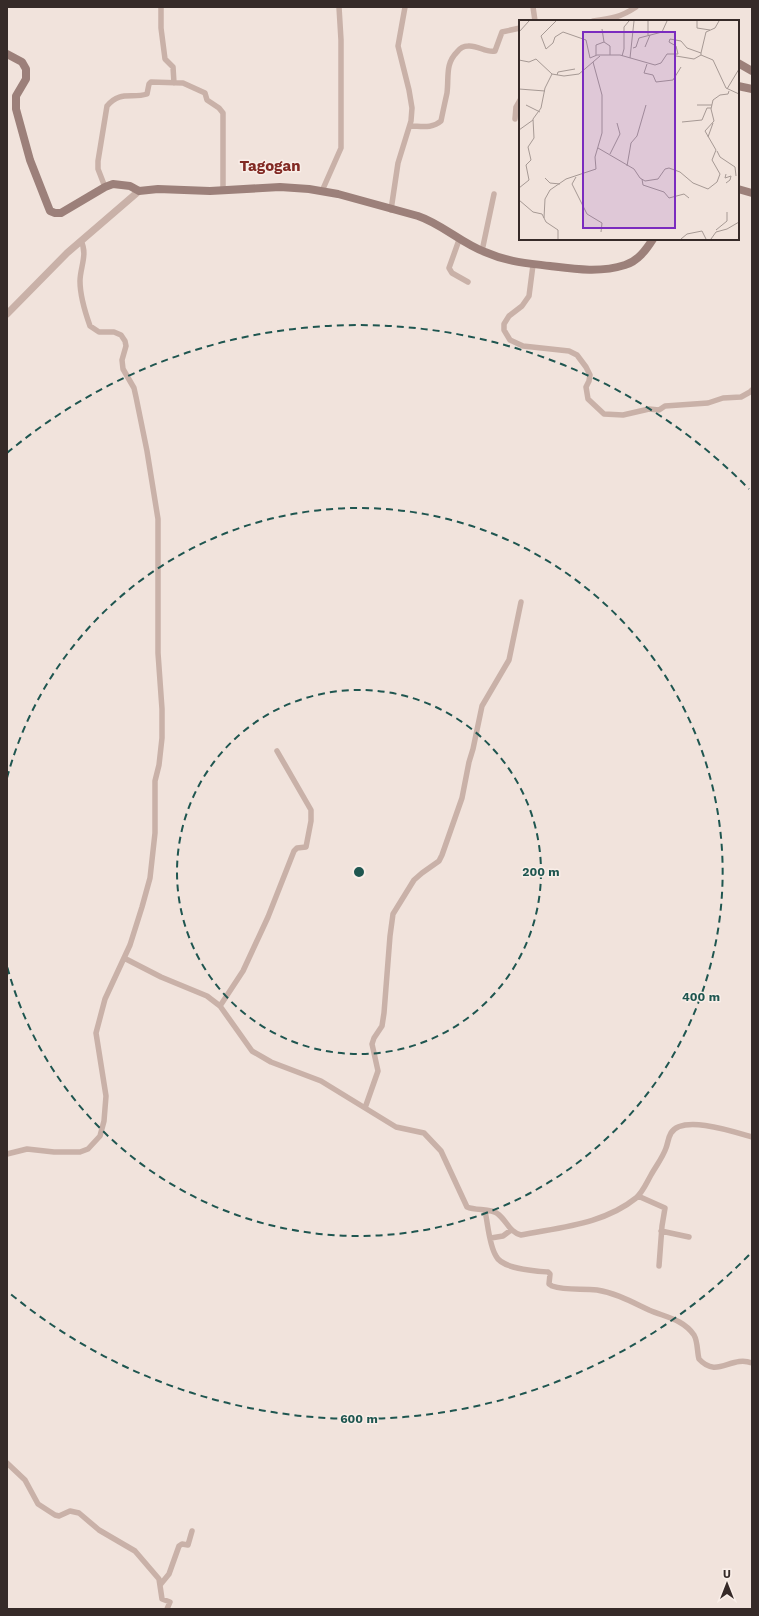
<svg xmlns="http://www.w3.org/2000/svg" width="759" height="1616" font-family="'Work Sans',sans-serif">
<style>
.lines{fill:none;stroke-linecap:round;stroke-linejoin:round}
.minor{stroke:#c9b1a8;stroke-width:5.5}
.tertiary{stroke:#c9b1a8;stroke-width:7}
.secondary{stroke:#9c807a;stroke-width:8}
.ring{fill:none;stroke:#1f5650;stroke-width:2;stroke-dasharray:7 5}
.labels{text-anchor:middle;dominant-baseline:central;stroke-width:3;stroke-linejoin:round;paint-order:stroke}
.district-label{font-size:15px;font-weight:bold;fill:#822a24;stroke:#f9eee8}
.inset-road{fill:none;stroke:#a69994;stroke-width:1}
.view{fill:#7b2cbf;fill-opacity:0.15;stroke:#7b2cbf;stroke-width:2}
.inset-edge{fill:none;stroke:#362a28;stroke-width:2}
.centre{fill:#1f5650;stroke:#f9eee8;stroke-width:2}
.ring-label{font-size:12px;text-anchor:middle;font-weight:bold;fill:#1f5650;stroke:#f9eee8;stroke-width:3;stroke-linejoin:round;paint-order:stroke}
</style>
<rect width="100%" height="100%" fill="#f1e3dc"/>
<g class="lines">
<path class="minor" d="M161,7V28L165,59L173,67L174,83
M533,7L535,21
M593,21C611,19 621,17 636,7
M515,119L516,107L520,100
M410,126C421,126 432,129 441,121C443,111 445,102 447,93C449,77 445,64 457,52C460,48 463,46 468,46C478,45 486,53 495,51L502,32L520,28
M105,187L98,169V161L107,106C120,90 132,99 147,94L149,84L151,82L183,83L205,93L207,100L219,108L223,113V191
M322,191L341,148V40L339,7
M391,210L398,163L411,121L412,108L409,90L398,46L405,7
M459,240L449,268L452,273L468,282
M482,251L494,194
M533,265L529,296L522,306L509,316L504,324V330L510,340L523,346L569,351L577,355L586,367L590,375L589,381L586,387L588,399L604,414L623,415L649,409L659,410L665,406L708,403L723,398L741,397L750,392L752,390
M124,958L161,977L207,996L220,1006L252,1051L271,1062L321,1081L396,1127L424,1133L441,1151L467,1207C476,1211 491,1208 498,1214C507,1221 509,1232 521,1235C561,1227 604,1224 636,1198C643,1192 647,1182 651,1175C656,1166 663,1157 666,1148C668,1143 668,1138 671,1133C682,1114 735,1132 752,1137
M220,1006L243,971L268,917L294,851L297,848L306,847L311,821V810L277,751
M365,1108L378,1071L372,1044L374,1038L382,1026L384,1013L390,936L393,914L414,880L422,873L439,861L442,855L462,798L469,762L473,749L482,706L509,660L521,602
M7,1154L27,1149L54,1152H80L88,1149L100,1136L104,1121L106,1096L96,1033L105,999L130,945L142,907L150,878L155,833V781L159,765L162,738V709L158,653V519L147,451L136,397L134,388L123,369L122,360L126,346L125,341L121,335L114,332H99L90,326C85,312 80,296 80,281C80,268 88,254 81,241
M638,1196L665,1208L662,1226L659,1266
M485,1211C488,1224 489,1245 496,1256C502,1269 535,1271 548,1272L550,1274L549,1284L552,1286C567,1291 582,1288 597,1290C616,1293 632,1302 649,1310C665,1317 683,1319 694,1335C698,1342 697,1352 699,1359C717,1379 731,1355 752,1363
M661,1231L689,1237
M491,1238L503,1236L511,1230
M7,1463L25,1480L38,1504L55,1515L59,1516L70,1511L79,1513L99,1530L135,1551L159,1579L162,1599L170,1602L167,1609
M160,1585L169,1574L179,1546L182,1544L188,1545L192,1531"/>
<path class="tertiary" d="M7,314L67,253L139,191"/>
<path class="secondary" d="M7,54L22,62L26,69V79L16,96V109L30,160L48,206L50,211L55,213H61L105,187L113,184L130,186L139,191L158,189L210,191L280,187L309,189L338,194L418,216C442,224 461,243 485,252C508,262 526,263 550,266C574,269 600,273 625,265C638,261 646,250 653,239
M738,63L752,71
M738,86L752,89
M738,189L752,193"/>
</g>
<g class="ring">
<circle cx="359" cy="872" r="182"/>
<path d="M7 778A364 364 0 1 1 7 966"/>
<path d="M749 1255A547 547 0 0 1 7 1291M7 453A547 547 0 0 1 749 489"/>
</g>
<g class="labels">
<g class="district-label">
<text x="270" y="166">Tagogan</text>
</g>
</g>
<g transform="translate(519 20)">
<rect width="220" height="220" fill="#f1e3dc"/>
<path class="inset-road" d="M37,1L22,16L27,29L34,23L36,17L44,12L67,20L71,38L78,35H101L136,45L142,43L148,34H159L157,26L150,22L151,19L162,21L168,28L182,33L187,12L196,8L200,1M129,1V15M178,1V8L191,10M83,9L85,22M0,12L10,1M126,27L131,15M114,28L117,27L120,18L143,12L148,1M182,33V35L194,40L207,68L220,74M77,35V25L85,22L91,26V35M103,36L105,29V7L110,1M157,36L175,39L182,35M111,38L115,1M0,40L10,42L17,39L33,54M128,44L125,53L134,55L137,62L154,60L162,47M38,55L39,52L56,49M0,69L26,71M208,69L220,49M7,85L21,92M178,85H193M163,102L183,100L188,88H192M0,110L14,100M189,117L194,103M79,128L115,149L121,158L126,161L139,159L146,149L150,148L161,152L174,163L189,169L198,162L201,154L193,140L197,130L186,111L195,101L192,89L194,80L201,75L209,74L210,71M198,131L201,137L216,147L217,156M91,134L101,114L98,103M108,146L112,123L118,116L127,85M207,154L206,158L212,156L211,160L207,163M57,157L53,164L68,194L83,203L82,212M26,158L31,163L41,164M123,159L124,165L145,172L150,178L165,174L170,178M0,168L10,160L7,145L12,140L9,127L15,118L14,99L22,88L26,68L33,54L45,56L60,54L81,36M0,180L14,192L23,194L27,202L39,210V219M25,198L26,179L31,170L47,159L77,149L76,137L83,113V75L74,42M197,210L208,201V192M162,219L168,214L183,211L187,219M192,219L197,212L208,209L220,202"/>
<path class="view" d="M64,12H156V208H64Z"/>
<rect width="220" height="220" class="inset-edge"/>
</g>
<circle cx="359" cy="872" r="6" class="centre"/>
<g class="ring-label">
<text x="541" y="876">200 m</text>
<text x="701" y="1001">400 m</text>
<text x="359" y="1423">600 m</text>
</g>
<rect width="759" height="1616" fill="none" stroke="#362a28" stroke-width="16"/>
<g transform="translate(727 1584)" stroke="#f9eee8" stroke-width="3" paint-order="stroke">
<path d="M0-3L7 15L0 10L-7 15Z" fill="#362a28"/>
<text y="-6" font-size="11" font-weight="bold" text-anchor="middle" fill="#362a28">U</text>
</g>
</svg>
